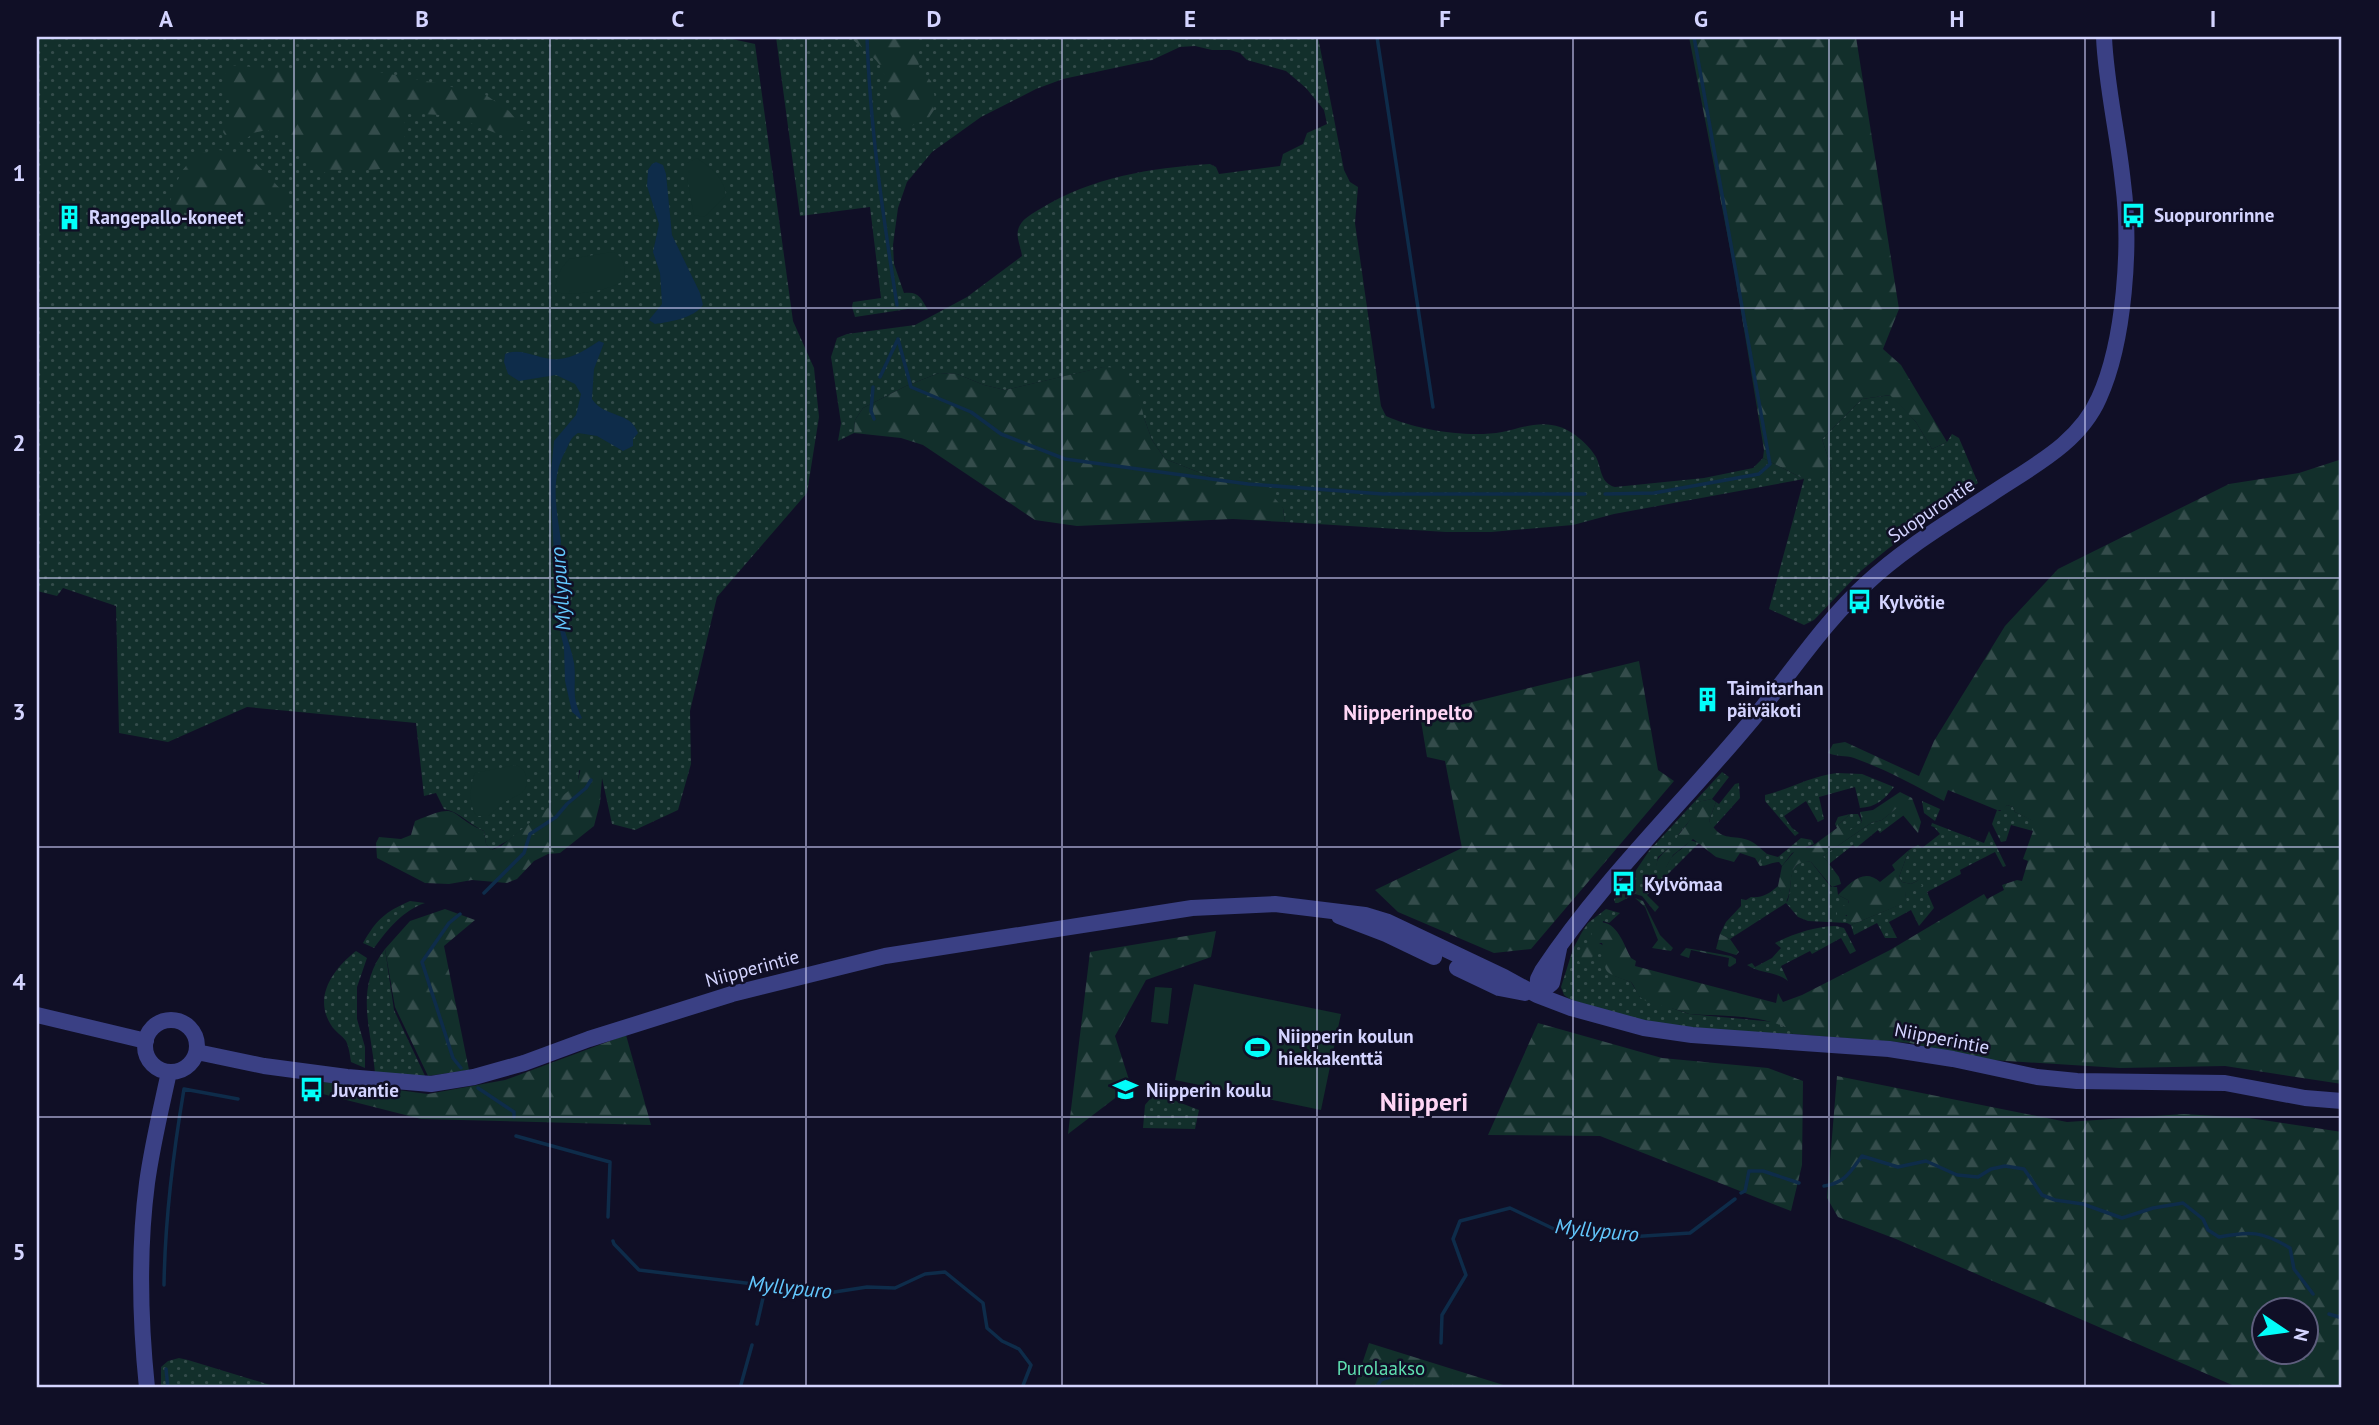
<svg xmlns="http://www.w3.org/2000/svg" width="2379" height="1425" font-family="'PT Sans',sans-serif">
<style>
.grass{fill:url(#grass-dots)}
.forest{fill:url(#forest-firs);fill-rule:evenodd}
.pitch{fill:#122f2b}
.water{fill:#0e2c4a}
.lines{fill:none;stroke-linecap:round;stroke-linejoin:round}
.stream{stroke:#0e2c4a;stroke-width:3.5}
.tertiary{stroke:#3a4084;stroke-width:16}
.grid{fill:none;stroke:#d4d4ff;stroke-width:2;stroke-opacity:0.55}
.labels{text-anchor:middle;dominant-baseline:central;stroke-width:5;stroke-linejoin:round;paint-order:stroke}
.poi-label{font-size:19px;font-weight:bold;fill:#d4d4ff;stroke:#100f26;text-anchor:start}
.street-label{font-size:19px;fill:#d4d4ff;stroke:#100f26}
.park-label{font-size:19px;fill:#5fdfb0;stroke:#100f26}
.water-label{font-size:21px;font-style:italic;fill:#63c8fe;stroke:#100f26}
.neighbourhood-label{font-size:21px;font-weight:bold;fill:#ffd6f5;stroke:#100f26}
.district-label{font-size:26px;font-weight:bold;fill:#ffd6f5;stroke:#100f26}
.neatline{fill:none;stroke:#d4d4ff;stroke-width:2.5}
.grid-label{font-size:23px;text-anchor:middle;font-weight:bold;fill:#d4d4ff}
</style>
<defs>
<pattern id="grass-dots" width="8" height="8" patternUnits="userSpaceOnUse" patternTransform="scale(1.75)"><rect width="8" height="8" fill="#122f2b"/><path d="M2 2h.1M6 6h.1" fill="none" stroke="#344c4b" stroke-width="1.8" stroke-linecap="round"/></pattern>
<pattern id="forest-firs" width="22" height="20" patternUnits="userSpaceOnUse" patternTransform="scale(1.75)"><rect width="22" height="20" fill="#122f2b"/><path d="M5 1l3.5 6h-7zM16 11l3.5 6h-7z" fill="#344c4b"/></pattern>
</defs>
<rect width="100%" height="100%" fill="#100f26"/>
<path class="grass" d="M37,37H723L755,44L793,321L814,368L819,417L807,493L717,597L690,711L691,764L678,810L635,830L612,824L602,778L579,770L578,784L509,840L491,850L486,844L484,831C470,825 460,812 444,809L436,793L424,796L416,723L247,707L168,742L119,733L116,606L63,588L57,596L37,591Z
M776,37H1318L1344,170L1350,182L1358,187L1355,223L1381,406L1386,416C1416,430 1469,438 1502,432C1521,428 1540,420 1560,427C1573,431 1589,445 1596,457C1602,469 1600,483 1615,487L1704,478L1753,468L1763,458L1804,479L1832,470L1822,439L1862,399L1891,395L1916,422L1932,449L1947,442L1952,434L1959,438L1978,483L1967,490V494L1889,548L1862,570L1814,620L1804,625L1769,609L1804,479L1614,514L1573,525L1491,532H1446L1285,522L1283,508L1239,477H1211L1165,459L1152,440L1144,418L1104,367L1005,390L984,385L957,374L939,373L906,386L863,408L855,420L854,433L838,441L841,423L831,357L837,338L847,334L915,325L967,297L1022,256C1021,246 1014,235 1020,225C1024,218 1033,213 1040,209C1092,177 1150,168 1210,164L1216,167L1219,174L1280,166L1283,154L1303,144L1307,133L1327,124L1324,110L1306,88L1286,71L1247,60L1240,53L1230,50H1212L1195,46L1180,47L1152,60L1063,79L1036,89L981,117L932,152L907,182L898,208L893,245L894,264L904,293C919,291 921,298 928,310L908,309L855,317L852,307L853,302L881,298L870,207L800,216Z
M1722,772L1729,777L1712,799L1698,802L1694,815L1679,834L1674,844L1658,857L1656,868L1659,873C1666,869 1667,865 1671,858C1677,851 1685,848 1690,840L1699,843L1647,895L1659,907L1655,912L1642,896L1635,894L1618,903H1615L1614,899L1626,890L1624,888L1649,851Z
M1837,773L1862,774L1894,787C1884,800 1876,807 1860,808L1855,787L1819,797L1824,819L1818,822L1806,801L1784,816L1792,828L1799,833L1795,836L1765,801V795C1790,789 1811,776 1837,773Z
M1739,783L1740,798L1713,828L1709,821L1716,802L1719,804L1735,784Z
M1922,801L1940,809L1935,821L1924,813Z
M2007,805L2013,807L2015,812L2034,821L2033,831L2011,825L2006,841L2001,842L1992,824L1997,810L2000,811Z
M1898,807L1904,815L1880,833L1878,830L1856,848L1853,845L1829,864L1823,856L1871,823L1882,820Z
M1850,814H1858L1862,822L1844,835L1838,825Z
M1932,823L1984,843L1989,831L2006,866L2003,867L1995,852L1960,870L1961,874L1927,892L1934,908L1919,926L1911,910L1889,922L1897,938H1885L1877,923L1854,935L1851,925L1906,902L1905,893L1919,880L1911,884L1902,882L1899,877L1909,850L1918,845L1922,848L1940,834L1934,827L1931,826Z
M1801,838L1812,840L1814,844L1792,853L1782,866L1779,862C1772,862 1767,866 1760,866V861L1767,854L1778,857Z
M1803,861L1811,862L1831,887H1837L1838,895L1848,900L1849,904L1846,906L1845,915L1848,917L1847,923L1808,921L1798,917L1786,903L1730,939L1720,934L1726,922L1741,906V899L1746,900L1751,897C1762,898 1769,894 1778,886L1787,902C1794,887 1785,869 1803,861Z
M410,901L425,903C402,911 388,929 374,948L363,943C377,919 385,912 410,901Z
M1606,909L1620,913L1609,923L1603,921L1599,943L1604,946L1615,976L1631,982L1640,997L1689,1014L1775,1022L1789,1029L1793,1034C1754,1033 1715,1031 1675,1026C1640,1021 1605,1010 1571,1000L1564,995L1561,987L1573,949L1582,932L1588,923Z
M1836,926L1844,928L1856,951L1850,954L1841,938L1812,954L1810,951L1781,966L1788,981C1776,971 1760,974 1747,965L1752,963L1755,967L1772,958L1781,948L1775,943C1792,934 1817,926 1836,926Z
M385,949L394,1010L426,1078L375,1073C371,1026 354,989 385,949Z
M356,951L367,958L357,987V1019L365,1047V1068L351,1062C350,1056 349,1047 346,1041C342,1035 335,1032 331,1025C313,997 333,969 356,951Z
M1155,1093L1199,1110L1195,1129L1143,1128L1145,1105Z
M179,1358L188,1360L280,1388H161V1367L168,1361Z"/>
<path class="forest" d="M850,37H916L919,67L931,81L935,98L934,110L928,119L906,128C879,118 892,90 882,69C876,57 860,47 850,37Z
M1689,37H1856L1899,309L1883,349L1901,365L1947,442L1932,449L1916,422L1890,395L1862,399L1822,439L1832,470V477L1804,479L1763,458L1764,450L1734,269Z
M229,65L303,71L359,68L441,84L467,91L483,93L509,111L525,130L498,134L465,121L440,115L404,113V144L397,163C370,177 351,164 327,174L309,162L293,142L267,130L253,133L244,141L231,145L223,132L233,106C219,89 221,84 229,65Z
M219,150L248,155L289,198L285,209L186,213L167,209L181,172L196,154Z
M1103,367L1122,368L1137,386L1144,418L1152,440L1165,459L1211,477H1239L1263,484L1283,508L1285,522L1233,519L1077,526L1035,520L923,445L901,438L854,433L855,420L863,408L906,386L939,373L957,374L984,385L1005,390Z
M2342,459V1084L2225,1066L2120,1068L1976,1059L1910,1043L1793,1034C1778,1014 1714,1016 1689,1014C1678,1008 1647,1005 1640,997C1636,993 1635,986 1631,982C1593,969 1611,972 1602,943H1599L1589,964L1586,966L1579,962L1597,922C1617,920 1623,943 1631,958L1636,961L1635,966L1776,1003L1778,993L1783,1002L1802,995L1890,950L1984,894L1987,899L2004,890L2002,885L2017,880L2022,881L2028,861L2023,859L2033,831V821L2015,812L2013,807L2007,805L2003,810H1997L1948,790L1944,801C1914,785 1885,769 1854,758C1845,755 1837,757 1828,753L1833,744L1845,742L1919,776L1934,741L2005,626L2058,569L2229,484L2299,473Z
M1639,661L1658,770L1674,781L1531,949L1494,953L1398,912L1375,890L1462,848L1445,761L1427,757L1420,715Z
M582,764L590,765L602,778L600,803L594,826L560,853L548,854L534,861L517,879L507,883L472,880L449,884L425,883L377,858L376,843L379,837L401,839L411,835L415,821C462,801 446,814 484,831L486,844L491,850L500,847L577,784Z
M1900,792L1912,798L1921,822L1918,833L1897,808L1882,820L1871,823L1823,856L1839,877L1841,884L1832,887L1811,862C1784,859 1795,887 1786,902L1778,886L1782,866L1800,845L1807,848L1811,847L1837,828L1835,824L1838,817L1850,814L1838,825L1844,834L1862,822L1860,812L1873,810Z
M1712,799L1716,802L1709,821C1722,842 1729,834 1748,840C1756,843 1761,849 1767,854L1761,861L1760,866L1755,858L1740,853L1734,862L1716,857L1693,839L1673,855L1664,871L1659,874L1656,869C1656,856 1664,854 1671,846C1675,842 1677,836 1681,832C1689,822 1694,815 1697,802Z
M1909,850L1899,877L1902,882L1911,884L1919,880L1922,886L1914,891L1905,893L1907,902L1851,925L1847,923V915L1840,917L1837,916V909L1849,903L1848,900L1838,895C1850,883 1864,867 1880,882L1895,870L1892,865Z
M1635,898L1643,901L1660,935L1673,948L1671,951L1652,948L1658,940L1645,907Z
M445,909L475,920L444,946L469,1070L428,1076L395,1007L385,949L410,921Z
M1216,931L1211,957L1146,980L1115,1036L1131,1086L1068,1134L1090,952Z
M1720,934L1730,939L1739,952L1736,955L1716,949Z
M1686,948L1731,956L1736,959V963L1730,967L1728,966L1729,958L1691,950L1689,958L1680,955Z
M1538,1023L1662,1058L1768,1068L1803,1081L1802,1165L1791,1211L1600,1136L1488,1135Z
M626,1035L651,1125L421,1119L315,1092L323,1080L428,1094L505,1080Z
M1837,1076L2067,1122L2184,1114L2249,1118L2342,1132V1388H2239L1896,1239L1838,1217L1827,1198ZM2264,1310H2306V1352H2264Z
M1369,1343L1513,1388H1354Z"/>
<path class="pitch" d="M697,158C711,168 725,178 726,196L704,217L694,215L687,178V163Z
M612,252C624,255 625,267 625,279C615,290 571,297 557,292C553,279 561,269 569,259Z
M515,765C521,767 524,769 526,776C531,794 513,796 502,804C497,808 493,812 488,816H477C468,806 470,784 475,773Z
M1194,984L1341,1014L1321,1110L1175,1080Z
M1155,987L1172,988L1168,1024L1151,1022Z"/>
<path class="water" d="M656,162L663,165L666,174L672,235L700,293L703,305C694,318 670,322 655,324L649,320L662,304L660,273L653,252L659,224L647,186L648,170L652,164Z
M599,341L604,343L594,369L592,399C604,418 631,411 638,433L633,439V446L623,451L597,436L578,433C571,437 569,444 566,450C549,480 557,510 561,541C559,552 566,558 566,568C566,585 567,602 566,619L568,620L563,625C567,638 572,651 574,663C577,687 570,694 582,718L580,719L572,712L565,681L564,648L559,626L561,610L558,603L562,590L554,555L550,482L554,441L576,415L581,394L575,384L556,375L519,381L508,374L504,362L505,354C523,346 540,361 559,359C573,358 587,349 599,341Z"/>
<g class="lines">
<path class="stream" d="M867,37C870,127 883,216 897,305
M1377,37L1433,407
M898,339L911,387L971,412L1001,434L1065,459L1248,484L1383,494H1585
M880,377L897,341
M873,387L871,411L874,419
M1605,494L1654,493L1759,474L1770,464L1694,37
M484,893L524,853L530,834L556,817L567,804L586,788L591,780
M460,914L449,923L422,962L453,1058L461,1068
M478,1088L514,1112V1117
M516,1136L610,1162L608,1217
M1824,1186C1845,1183 1850,1172 1862,1156L1898,1167L1926,1161L1957,1175L1978,1177L1991,1169L2005,1166L2024,1169L2042,1195L2055,1200L2083,1204L2122,1218L2153,1208L2183,1203L2203,1219L2208,1230L2219,1237C2250,1231 2262,1231 2290,1248L2294,1269L2313,1294
M1741,1193L1745,1191L1749,1171H1763L1799,1183
M613,1241L614,1244L639,1270L828,1293L867,1287L895,1288L925,1274L945,1272L983,1303L987,1328L1002,1341L1019,1349L1031,1365L1022,1388
M164,1285C165,1219 173,1154 184,1089L238,1099
M2329,1314L2342,1318
M757,1324L766,1285
M1441,1343L1442,1315L1466,1275L1453,1239L1460,1221L1510,1208L1554,1229L1629,1237L1690,1233L1735,1199
M166,1369L168,1388
M740,1388L752,1345
M1376,1388L1381,1380L1421,1365"/>
<path class="tertiary" d="M1339,916L1386,934L1434,957
M1457,968L1499,988L1525,993
M1537,995L1538,979L1542,971C1601,882 1678,808 1746,727C1787,680 1820,626 1867,583C1904,548 1949,522 1991,494C2031,467 2079,444 2099,398C2125,341 2131,244 2123,183C2118,134 2106,85 2104,37
M1537,995L1552,983L1559,949
M37,1015L146,1041
M145 1046a26 26 0 1 1 52 0a26 26 0 1 1-52 0Z
M197,1052L264,1066L347,1077L431,1084L474,1077L524,1063L589,1039L732,994L885,956L1192,908L1275,904L1365,915L1388,922L1504,977L1537,995L1571,1008L1644,1028L1692,1035L1889,1049L1953,1059L2037,1077L2077,1081L2225,1083L2305,1098L2342,1101
M147,1388C140,1320 138,1252 147,1183C152,1146 161,1109 169,1072"/>
</g>
<path class="grid" d="M294,37V1388M550,37V1388M806,37V1388M1062,37V1388M1317,37V1388M1573,37V1388M1829,37V1388M2085,37V1388M37,308H2342M37,578H2342M37,847H2342M37,1117H2342"/>
<defs>
<symbol id="bus-bare" viewBox="-9 -9 18 18"><path d="M-5-6H5V4H4V6H2V4H-2V6H-4V4H-5ZM-3.5-4V0h7V-4ZM-3.5 1.2v1.5H-2V1.2ZM2 1.2v1.5H3.5V1.2Z" fill="#02fdf9" stroke="#100f26" stroke-width="2.5" paint-order="stroke"/></symbol>
<symbol id="building-bare" viewBox="-9 -9 18 18"><path d="M-4-6H4V6H1V3H-1V6H-4ZM-2.5-4.3h1.7v1.8h-1.7ZM.8-4.3h1.7v1.8H.8ZM-2.5-1h1.7V.8h-1.7ZM.8-1h1.7V.8H.8Z" fill="#02fdf9" stroke="#100f26" stroke-width="2.5" paint-order="stroke"/></symbol>
<symbol id="stadium-bare" viewBox="-9 -9 18 18"><path d="M0-5a6.5 5 0 1 0 0 10a6.5 5 0 1 0 0-10ZM-3.5-1.8h7v3.6h-7Z" fill="#02fdf9" stroke="#100f26" stroke-width="2.5" paint-order="stroke"/></symbol>
<symbol id="school-bare" viewBox="-9 -9 18 18"><path d="M0-5L7-2L0 1L-7-2ZM-4 1L0 2.5L4 1V4Q0 6-4 4Z" fill="#02fdf9" stroke="#100f26" stroke-width="2.5" paint-order="stroke"/></symbol>
</defs>
<g fill-rule="evenodd">
<use href="#bus-bare" x="2116" y="198" width="35" height="35"/>
<use href="#building-bare" x="52" y="200" width="35" height="35"/>
<use href="#bus-bare" x="1842" y="584" width="35" height="35"/>
<use href="#building-bare" x="1690" y="682" width="35" height="35"/>
<use href="#bus-bare" x="1606" y="866" width="35" height="35"/>
<use href="#stadium-bare" x="1240" y="1030" width="35" height="35"/>
<use href="#bus-bare" x="294" y="1072" width="35" height="35"/>
<use href="#school-bare" x="1108" y="1072" width="35" height="35"/>
</g>
<g class="labels">
<g class="poi-label">
<text x="2154" y="215">Suopuronrinne</text>
<text x="89" y="217">Rangepallo-koneet</text>
<text x="1879" y="602">Kylvötie</text>
<text x="1727" y="688">Taimitarhan<tspan x="1727" dy="22">päiväkoti</tspan></text>
<text x="1644" y="884">Kylvömaa</text>
<text x="1278" y="1036">Niipperin koulun<tspan x="1278" dy="22">hiekkakenttä</tspan></text>
<text x="332" y="1090">Juvantie</text>
<text x="1146" y="1090">Niipperin koulu</text>
</g>
<g class="street-label">
<text transform="translate(1931 510) rotate(-34)">Suopurontie</text>
<text transform="translate(752 968) rotate(-15)">Niipperintie</text>
<text transform="translate(1942 1038) rotate(11)">Niipperintie</text>
</g>
<g class="park-label">
<text x="1381" y="1368">Purolaakso</text>
</g>
<g class="water-label">
<text transform="translate(560 589) rotate(-94)">Myllypuro</text>
<text transform="translate(1597 1230) rotate(6)">Myllypuro</text>
<text transform="translate(790 1287) rotate(6)">Myllypuro</text>
</g>
<g class="neighbourhood-label">
<text x="1408" y="712">Niipperinpelto</text>
</g>
<g class="district-label">
<text x="1424" y="1101">Niipperi</text>
</g>
</g>
<rect width="2379" height="1425" fill="none" stroke="#100f26" stroke-width="77"/>
<g transform="translate(2285 1331) rotate(103)"><circle r="33" fill="#100f26" stroke="#5e5e7d" stroke-width="2"/>
<path d="M0-5L12 26L0 18L-12 26Z" fill="#02fdf9"/>
<text y="-10" font-size="19" font-weight="bold" text-anchor="middle" fill="#d4d4ff">N</text>
</g>
<rect x="38" y="38" width="2302" height="1348" class="neatline"/>
<g class="grid-label">
<text x="166" y="27">A</text>
<text x="422" y="27">B</text>
<text x="678" y="27">C</text>
<text x="934" y="27">D</text>
<text x="1190" y="27">E</text>
<text x="1445" y="27">F</text>
<text x="1701" y="27">G</text>
<text x="1957" y="27">H</text>
<text x="2213" y="27">I</text>
<text x="19" y="181">1</text>
<text x="19" y="451">2</text>
<text x="19" y="720">3</text>
<text x="19" y="990">4</text>
<text x="19" y="1260">5</text>
</g>
</svg>
